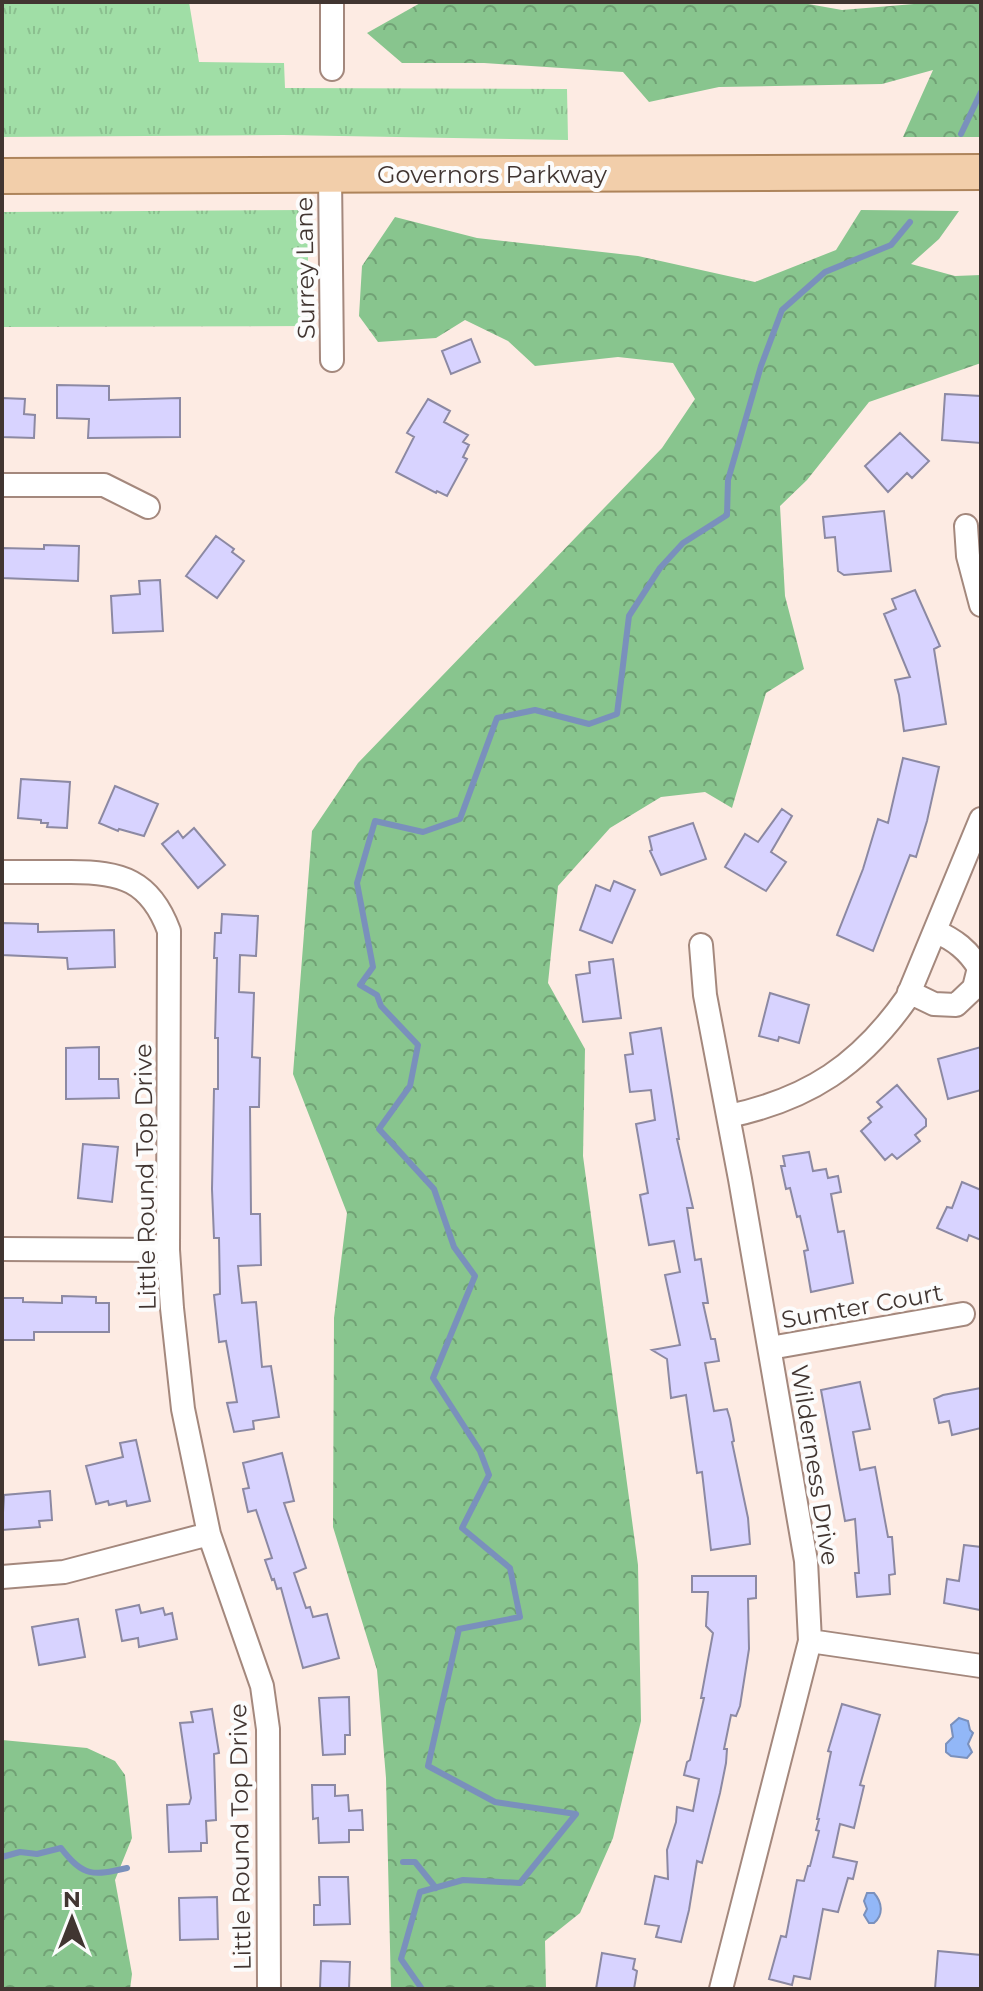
<svg xmlns="http://www.w3.org/2000/svg" width="983" height="1991" font-family="Montserrat,sans-serif">
<style>
.grass{fill:url(#grass-tufts)}
.forest{fill:url(#forest-crowns)}
.water{fill:#92b7f7;stroke:#7a90bc;stroke-width:2}
.lines{fill:none;stroke-linecap:round;stroke-linejoin:round}
.stream{stroke:#7a90bc;stroke-width:6}
.building{fill:#d8d3ff;stroke:#8c89a3;stroke-width:2}
.street-casing{stroke:#a4887d;stroke-width:26}
.primary-casing{stroke:#ae845b;stroke-width:38}
.street{stroke:#fff;stroke-width:22}
.primary{stroke:#f2ceaa;stroke-width:34}
.labels{text-anchor:middle;dominant-baseline:central;stroke-width:8;stroke-linejoin:round;paint-order:stroke}
.street-label{font-size:24px;fill:#413531;stroke:#fcfcfc}
</style>
<defs>
<pattern id="grass-tufts" width="24" height="20" patternUnits="userSpaceOnUse" patternTransform="scale(2)"><rect width="24" height="20" fill="#a0dea6"/><path d="M3 7l-1-3M5 7V3M7 7l1-3M15 17l-1-3M17 17v-4M19 17l1-3" fill="none" stroke="#8bbf8f"/></pattern>
<pattern id="forest-crowns" width="20" height="18" patternUnits="userSpaceOnUse" patternTransform="scale(2)"><rect width="20" height="18" fill="#88c58e"/><path d="M2 6a3 3 0 1 1 6 0M12 15a3 3 0 1 1 6 0" fill="none" stroke="#71a175"/></pattern>
</defs>
<rect width="100%" height="100%" fill="#fdebe3"/>
<path class="grass" d="M2,2H189L199,62L284,63L285,88L567,89L568,140L283,135L2,137Z
M308,210V326L2,327V212Z"/>
<path class="forest" d="M422,2H797L842,10L938,2H981V137H903L933,70L882,84L719,87L649,102L623,72L484,63H402L367,33Z
M861,210L959,211L939,239L911,264L955,276L981,275V363L869,402L807,480L780,506L785,596L804,669L766,693L732,808L705,792L661,797L610,828L558,886L548,983L585,1049L583,1156L638,1565L641,1721L613,1838L580,1913L545,1941L546,1989H391L386,1778L377,1670L333,1527L334,1318L347,1213L293,1074L312,831L358,763L662,448L695,399L673,363L618,357L535,366L508,341L465,320L436,338L378,342L359,316L362,266L395,217L477,238L638,256L755,282L836,250Z
M2,1740L87,1748L115,1761L125,1775L132,1838L115,1880L132,1974L130,1989H2Z"/>
<path class="water" d="M959,1718L968,1721L970,1730L973,1733L968,1744L972,1752L967,1758L951,1756L946,1752V1744L953,1737L951,1725Z
M867,1893H874C882,1902 884,1915 874,1923H869L864,1915L867,1909L864,1901Z"/>
<g class="lines">
<path class="stream" d="M961,134L981,92
M2,1857L20,1852L37,1854L61,1848C83,1877 93,1876 127,1868
M403,1862H415L436,1888
M422,1989L401,1959L420,1892L463,1880L520,1883L576,1814L495,1802L428,1766L459,1629L520,1617L510,1568L462,1528L489,1475L480,1451L433,1378L475,1276L454,1247L434,1189L379,1129L410,1086L418,1045L381,1006L377,995L360,985L373,967L357,883L375,821L423,832L460,819L497,718L535,710L589,724L617,714L629,616L660,568L683,543L727,515L728,480L761,366L782,310L825,272L891,245L910,222"/>
</g>
<path class="building" d="M471,339L480,362L451,374L442,351Z
M57,385L109,386V400L180,398V437L88,438L89,419L57,418Z
M945,394L981,396V443L942,440Z
M2,398L25,399L24,414L35,415L34,438L2,437Z
M428,399L450,411L444,422L468,435L463,442L469,445L463,457L467,459L447,496L437,491L436,493L396,472L414,437L407,433Z
M900,433L929,461L912,478L907,473L888,492L865,466Z
M884,511L891,571L844,575L838,571L835,537L825,538L823,517Z
M216,536L234,549L232,552L244,561L217,598L186,576Z
M44,545L79,546L78,581L2,578V548L44,549Z
M160,580L163,631L113,633L111,596L140,594L139,581Z
M915,590L940,646L934,649L946,724L904,731L899,695L895,680L910,677L884,614L896,609L892,599Z
M903,758L939,767L927,821L916,857L910,855L873,951L837,935L863,869L878,819L888,823Z
M21,779L70,782L67,828L47,827L48,823H41V820L18,818Z
M115,786L158,804L144,836L119,829L118,831L99,823Z
M782,809L792,816L771,852L786,862L766,891L725,867L745,834L758,842Z
M693,823L706,859L661,875L650,851L652,850L649,837Z
M194,828L225,865L198,888L162,844L178,831L183,838Z
M614,881L635,890L612,943L580,930L596,885L610,891Z
M222,914L258,916L256,956L240,955L239,992L254,993L252,1057L260,1058L259,1107H250L251,1214H260L261,1265L238,1266L242,1303L256,1302L262,1367L271,1366L279,1417L253,1421L254,1429L234,1432L227,1403L237,1402L226,1341L219,1342L214,1295L220,1294L219,1238H214L212,1189L214,1089H218V1038H215L217,958H214L215,933H221Z
M3,923L38,924V932L114,930L115,967L68,969L67,958L2,955Z
M613,959L621,1018L583,1022L576,975L590,973L589,962Z
M770,993L809,1005L799,1043L779,1037L778,1041L759,1036Z
M661,1028L679,1139H677L693,1208H687L695,1260L701,1259L708,1303H703L711,1339H715L719,1361L705,1363L714,1411L727,1409L730,1419L734,1441L732,1442L748,1518L750,1544L711,1550L702,1472L697,1473L686,1395L671,1398L667,1359L652,1350L680,1345L665,1275L680,1272L674,1241L649,1245L640,1195L648,1193L636,1124L655,1120L651,1090L630,1092L625,1055L633,1054L630,1033Z
M99,1047V1079H118L119,1098L66,1099V1048Z
M981,1047V1090L948,1099L938,1059Z
M897,1085L926,1119V1126L915,1135L920,1141L897,1159L892,1154L885,1160L861,1131L871,1122L868,1118L882,1107L877,1102Z
M83,1144L118,1147L112,1202L78,1198Z
M809,1152L813,1171L826,1169L828,1178L838,1176L841,1192L831,1194L838,1232L844,1231L853,1283L811,1292L804,1251L808,1250L800,1216L797,1217L790,1188L786,1189L781,1166H785L783,1156Z
M962,1182L981,1190V1240L969,1235L967,1241L937,1228L947,1207L952,1208Z
M62,1296L96,1297V1303H109V1332H34V1340H2V1298H23V1302L62,1303Z
M860,1382L870,1429L853,1432L860,1470L875,1467L888,1537H892L895,1574L889,1575L890,1594L857,1597L855,1573H859L855,1519L845,1521L821,1390Z
M981,1388V1428L952,1435L949,1421L939,1423L934,1399L943,1395Z
M136,1440L150,1501L127,1506L126,1501L109,1505L108,1501L96,1504L86,1466L123,1457L120,1443Z
M282,1453L294,1501L284,1503L306,1568L294,1573L306,1608L310,1607L313,1617L327,1614L339,1658L303,1668L281,1588L277,1589L274,1579L272,1580L265,1560L272,1558L256,1510L248,1512L243,1489L249,1488L243,1463Z
M50,1491L52,1520L39,1521L40,1527L2,1530L4,1495Z
M964,1545L981,1547L980,1610L944,1603L947,1579L959,1581Z
M692,1576H756V1598L748,1599L749,1649L740,1706L736,1716L731,1715L724,1749H727L726,1763L720,1793L702,1863L697,1861L689,1910L681,1942L656,1937L659,1926L645,1924L655,1876L668,1879L667,1850L676,1822L677,1807L693,1811L699,1779L684,1775L687,1762L690,1760L704,1698H701L713,1633L706,1626L708,1592H692Z
M139,1605L141,1613L163,1608L165,1615L172,1613L177,1639L139,1647L138,1638L122,1641L116,1610Z
M78,1619L85,1657L39,1665L32,1627Z
M349,1697L350,1735H345V1754L323,1755L319,1698Z
M842,1704L880,1715L860,1785L864,1786L854,1828L840,1824L833,1857L857,1862L853,1879L848,1878L838,1912L823,1909L810,1979L794,1976L792,1985L769,1979L781,1936L786,1937L797,1880L804,1881L808,1866H810L819,1831L816,1830L819,1819H817L831,1752L828,1751Z
M212,1709L219,1753L214,1754L216,1820L206,1821L207,1843H201V1851L169,1852L167,1805L189,1804L191,1798L180,1723L193,1722L191,1712Z
M312,1785H335V1796L348,1795L349,1811L362,1810L363,1830H349V1842L319,1843L318,1818L313,1819Z
M319,1877H348L350,1924L314,1925V1905H320Z
M217,1897L218,1939L180,1940L179,1898Z
M938,1951L981,1955V1989H935Z
M602,1953L635,1959L633,1969L637,1971L634,1989H596Z
M321,1961L350,1962L349,1989H320Z"/>
<g class="lines">
<defs>
<path id="street" d="M332,69V2
M330,175L332,360
M2,485H104L148,507
M966,526L968,556L981,605
M2,872C25,872 48,872 71,872C121,872 150,880 169,931L168,1250L172,1308L183,1409L209,1534L262,1686L268,1729L269,1989
M701,945L705,995L740,1179L806,1561L810,1641L721,1989
M909,992L934,1004L956,1005L974,988L979,968C968,950 955,940 935,931
M729,1116C809,1099 860,1065 907,998L981,819
M2,1249L168,1250
M770,1348L963,1314
M2,1577L64,1572L209,1534
M810,1641L981,1666"/>
<path id="primary" d="M2,176L981,172"/>
</defs>
<use href="#street" class="street-casing"/>
<use href="#primary" class="primary-casing"/>
<use href="#street" class="street"/>
<use href="#primary" class="primary"/>
</g>
<g class="labels">
<g class="street-label">
<text x="492" y="174">Governors Parkway</text>
<text transform="translate(305 268) rotate(-91)">Surrey Lane</text>
<text transform="translate(145 1177) rotate(-91)">Little Round Top Drive</text>
<text transform="translate(862 1306) rotate(-10)">Sumter Court</text>
<text transform="translate(815 1465) rotate(81)">Wilderness Drive</text>
<text transform="translate(240 1837) rotate(-91)">Little Round Top Drive</text>
</g>
</g>
<rect width="983" height="1991" fill="none" stroke="#413531" stroke-width="8"/>
<g transform="translate(72 1919)" stroke="#fcfcfc" stroke-width="6" paint-order="stroke">
<path d="M0-6L14 30L0 20L-14 30Z" fill="#413531"/>
<text y="-12" font-size="22" font-weight="bold" text-anchor="middle" fill="#413531">N</text>
</g>
</svg>
